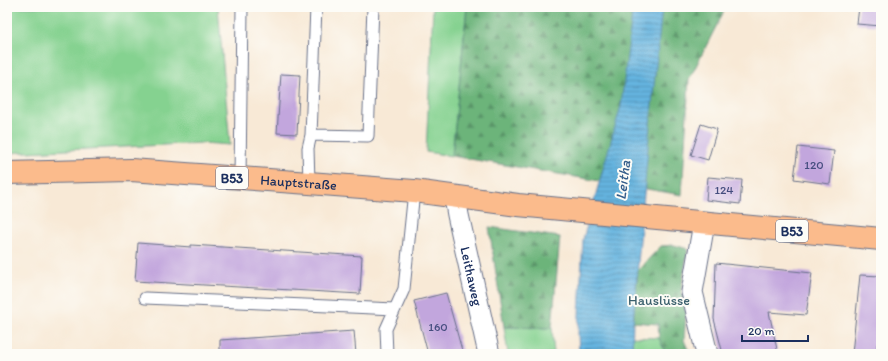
<svg xmlns="http://www.w3.org/2000/svg" width="888" height="361" font-family="Itim,sans-serif">
<style>
.green{fill:#85d290;stroke:#508077}
.forest{fill:url(#forest-firs);stroke:#44726c}
.water{fill:url(#water-rules);stroke:#40729e}
.building{fill:#c2a6dd}
.lines{fill:none;stroke-linecap:round;stroke-linejoin:round}
.service-casing{stroke:#687088;stroke-width:13}
.minor-casing{stroke:#687088;stroke-width:23}
.primary-casing{stroke:#687088;stroke-width:24}
.service{stroke:#fff;stroke-width:11}
.minor{stroke:#fff;stroke-width:21}
.primary{stroke:#fbbb8c;stroke-width:22}
.labels{text-anchor:middle;dominant-baseline:central;stroke-width:4;stroke-linejoin:round;paint-order:stroke}
.number-label{font-size:12px;fill:#454d7e}
.shield{fill:#fdfcf7;stroke:#5f6c8c;stroke-width:1}
.shield-label{font-size:13px;font-weight:bold;fill:#1b2f5e}
.street-label{font-size:14px;fill:#1b2f5e;stroke:#fdfcf7}
.park-label{font-size:14px;fill:#3b606d;stroke:#fdfcf7}
.water-label{font-size:15px;font-style:italic;fill:#355e8b;stroke:#fdfcf7}
</style>
<defs>
<pattern id="forest-firs" width="22" height="20" patternUnits="userSpaceOnUse"><rect width="22" height="20" fill="#6cb47a"/><path d="M5 1l3.5 6h-7zM16 11l3.5 6h-7z" fill="#589367"/></pattern>
<pattern id="water-rules" width="6" height="5" patternUnits="userSpaceOnUse"><rect width="6" height="5" fill="#65b4df"/><path d="M0 2.5h6" fill="none" stroke="#5293b8"/></pattern>
</defs>
<rect width="100%" height="100%" fill="#fdfcf7"/>
<filter id="ink" filterUnits="userSpaceOnUse"><feTurbulence type="fractalNoise" baseFrequency=".025" numOctaves="2"/><feDisplacementMap in="SourceGraphic" scale="8" xChannelSelector="R" yChannelSelector="G"/><feConvolveMatrix kernelMatrix="1 2 1 2 8 2 1 2 1" color-interpolation-filters="sRGB"/></filter>
<filter id="wash" filterUnits="userSpaceOnUse"><feTurbulence type="fractalNoise" baseFrequency=".012" numOctaves="4" result="noise"/><feDisplacementMap in="SourceGraphic" scale="16" xChannelSelector="R" yChannelSelector="G"/><feGaussianBlur stdDeviation="0.9" result="paint"/><feColorMatrix in="noise" values="0 0 0 0 0 0 0 0 0 0 0 0 0 0 0 0 0 1.4 0 .05"/><feComposite in="paint" operator="in"/></filter>
<g filter="url(#wash)">
<rect width="100%" height="100%" fill="#f8e9d6"/>
<path class="green" d="M7,7H218L230,145L203,143L7,153Z
M433,7H467L452,156L426,152Z
M504,327L552,328L554,354H508Z
M632,337L659,338L666,354H632Z"/>
<path class="forest" d="M467,7H726L689,80L682,195L452,156Z
M489,227L560,237L552,328L504,327Z
M674,245L688,249L681,290L686,313L684,340L690,354H666L659,338L658,324L633,322L638,270L661,246Z"/>
<path class="water" d="M633,7H662L650,124L633,322L632,354H579L578,333L583,239L621,106Z"/>
<g id="blocks">
<path class="building" d="M859,7H881V26L857,24Z
M281,74L300,75L297,134L277,133Z
M701,124L717,129L708,160L691,155Z
M798,147L834,151L830,184L794,179Z
M708,177L742,180L740,204L706,200Z
M138,243L191,247V245L362,256L360,294L135,281Z
M716,263L812,273L806,315L769,312L778,354H723L714,319Z
M860,275L881,276V344H877V354H852Z
M446,293L463,354H428L414,301Z
M354,331L356,354H220V340Z"/>
</g>
</g>
<g filter="url(#ink)">
<use href="#blocks" fill-opacity="0" stroke="#687088" stroke-width="1"/>
<g class="lines">
<defs>
<path id="service" d="M311,135L368,136L373,7
M240,179L242,7
M309,183L308,148L311,135L316,7
M145,298L395,309
M387,354L386,329L404,289L414,191"/>
<g id="minor">
<path id="s1" d="M455,198L458,215L489,354"/>
<path d="M704,223L692,292L707,354"/>
</g>
<g id="primary">
<path id="s2" d="M7,173L131,170L309,183L414,191L518,205L881,239"/>
</g>
</defs>
<use href="#service" class="service-casing"/>
<use href="#minor" class="minor-casing"/>
<use href="#primary" class="primary-casing"/>
<use href="#service" class="service"/>
<use href="#minor" class="minor"/>
<use href="#primary" class="primary"/>
</g>
</g>
<g class="labels">
<g class="number-label">
<text x="814" y="165">120</text>
<text x="724" y="190">124</text>
<text x="438" y="327">160</text>
</g>
<g class="shield">
<rect x="216" y="167" width="32" height="22" rx="3"/>
<rect x="776" y="220" width="32" height="22" rx="3"/>
</g>
<g class="shield-label">
<text x="232" y="178">B53</text>
<text x="792" y="231">B53</text>
</g>
<g class="street-label">
<text stroke="none"><textPath href="#s2" startOffset="292">Hauptstraße</textPath></text>
<text stroke="none"><textPath href="#s1" startOffset="80">Leithaweg</textPath></text>
</g>
<g class="park-label">
<text x="659" y="300">Hauslüsse</text>
</g>
<g class="water-label">
<text transform="translate(623 180) rotate(-83)">Leitha</text>
</g>
</g>
<rect width="888" height="361" fill="none" stroke="#fdfcf7" stroke-width="24"/>
<path d="M742 335v6h66v-6" fill="none" stroke="#1b2f5e" stroke-width="2"/>
<text x="748" y="335" font-size="12" fill="#1b2f5e" stroke="#fdfcf7" stroke-width="3" paint-order="stroke">20 m</text>
</svg>
